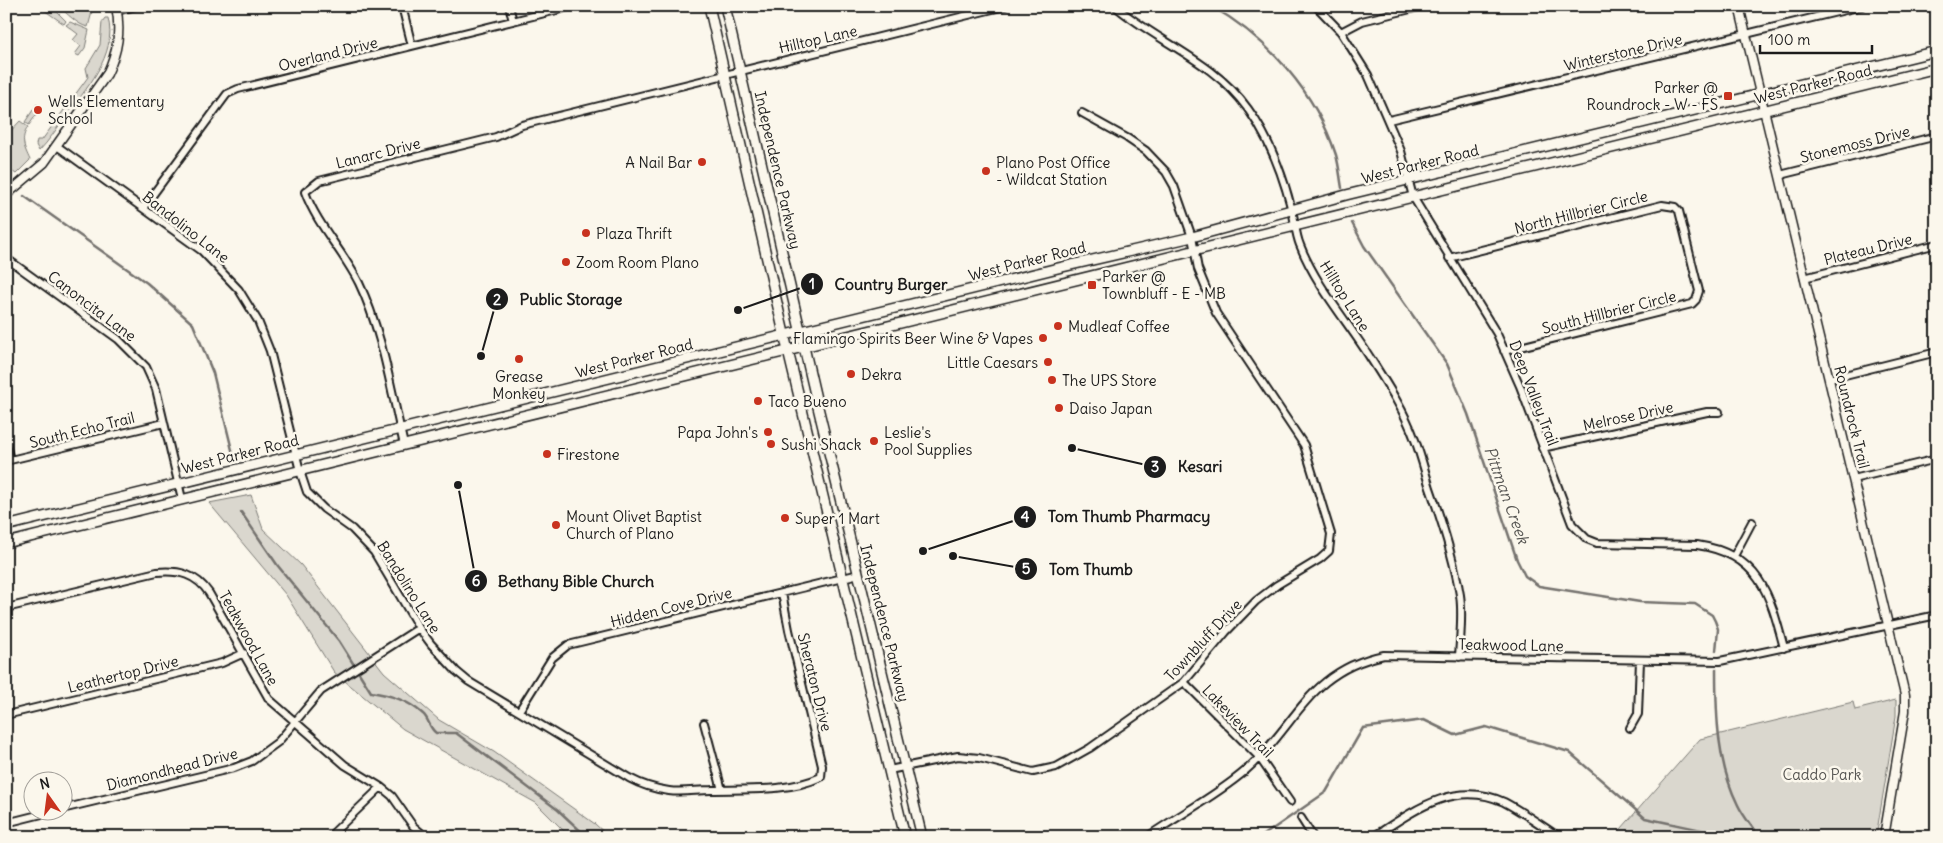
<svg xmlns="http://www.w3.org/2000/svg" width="1943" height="843" font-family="Delius,sans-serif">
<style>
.green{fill:#dad7ce;stroke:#7b7a75}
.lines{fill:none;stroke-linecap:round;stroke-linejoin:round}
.stream{stroke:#74726e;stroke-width:2.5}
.minor-casing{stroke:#1c1c1c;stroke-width:10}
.tertiary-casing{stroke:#1c1c1c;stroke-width:11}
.secondary-casing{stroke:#1c1c1c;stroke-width:12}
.minor{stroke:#fbf7ec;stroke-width:6}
.tertiary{stroke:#fbf7ec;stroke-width:8}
.secondary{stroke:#fbf7ec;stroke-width:9}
.poi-dot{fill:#c8321e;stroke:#fbf7ec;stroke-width:2}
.labels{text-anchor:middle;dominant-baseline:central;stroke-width:5;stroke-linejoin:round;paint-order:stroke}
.street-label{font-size:15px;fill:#1c1c1c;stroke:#fbf7ec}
.poi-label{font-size:15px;fill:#1c1c1c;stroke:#fbf7ec;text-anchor:start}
.park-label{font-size:15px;fill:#555451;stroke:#fbf7ec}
.water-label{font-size:16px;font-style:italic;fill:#575653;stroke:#fbf7ec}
.leader{fill:none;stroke:#1c1c1c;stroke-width:2}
.callout-dot{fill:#1c1c1c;stroke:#fbf7ec;stroke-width:2}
.mark-label{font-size:15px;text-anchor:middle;font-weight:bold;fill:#fff}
.callout-label{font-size:16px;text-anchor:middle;font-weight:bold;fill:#1c1c1c;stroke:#fbf7ec;stroke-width:5;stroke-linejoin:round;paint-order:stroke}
</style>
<rect width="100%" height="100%" fill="#fbf7ec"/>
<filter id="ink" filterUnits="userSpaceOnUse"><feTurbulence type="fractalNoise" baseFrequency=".02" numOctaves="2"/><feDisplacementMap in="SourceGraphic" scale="10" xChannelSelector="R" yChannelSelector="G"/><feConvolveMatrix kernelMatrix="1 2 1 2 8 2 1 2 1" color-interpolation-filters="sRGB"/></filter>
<g filter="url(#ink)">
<path class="green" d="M45,6H51L66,21L64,24L41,8Z
M58,6H99L92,12L88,27C77,25 67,13 58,6Z
M105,18H108C118,55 85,90 65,117C57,128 49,141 39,151L36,145L37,140H42L88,77L86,68L100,45L102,22Z
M70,22L89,30L85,48L79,56L75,54L81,46L73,40L78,34L66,25Z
M37,104L41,108L29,125L25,122Z
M20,121L28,127C20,139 24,147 30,160L16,174L6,167V136Z
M251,495L263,529L301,565L384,672L439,720L494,752L595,824L609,837H570L536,803L403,729L334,672L286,595L209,503Z
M1896,700V716L1876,837H1614L1700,739L1853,702L1855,710Z"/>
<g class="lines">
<path class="stream" d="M1211,6C1268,38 1316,93 1336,155C1339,165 1340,177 1342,188
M24,196L147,283L193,324L213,373L233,454
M1352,223L1364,246L1447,364L1468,414L1517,560L1525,576L1539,586L1640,602L1695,604L1712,615L1715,621L1718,629L1716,651
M241,512L278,566L339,641L371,692C390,695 408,700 423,714C429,719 429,728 436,733H456L558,810L587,837
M1716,669C1716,715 1717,763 1738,805C1743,816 1752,826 1759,837
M1261,837L1326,792L1363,728L1424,720L1455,735L1486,727L1569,752L1645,818L1734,837"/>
<defs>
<path id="minor" d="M402,6L412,46
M509,6L513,21
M1115,6C1159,43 1214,61 1248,109C1269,138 1282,172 1291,207C1295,219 1295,233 1300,245C1316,286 1348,322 1371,359C1387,384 1405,412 1415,440C1421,456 1425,472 1430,488C1442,522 1454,559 1460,595C1463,615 1460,637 1459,657
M1316,6L1341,32L1368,75L1401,151L1413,197L1497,334L1520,386L1572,524L1587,539L1597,543L1697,545C1760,554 1770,595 1784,648
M117,11L136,6
M1341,32L1362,21L1423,6
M1389,120L1862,6
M57,146L202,251L239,290L258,321L270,351L300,471L307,492L324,509L352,529L374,552L419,628L431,644L456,671L468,681L629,778C642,785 654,789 669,791C682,793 697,790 711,790C746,789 789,792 821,777L822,766L789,630L782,593
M1780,175L1937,136
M143,208L227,94L238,89L573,6
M6,258L118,339L146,367L156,389L182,499
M1449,258L1662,205L1675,207L1679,211L1699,291L1696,300L1692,304L1504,351
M1804,278L1937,244
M1829,379L1937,352
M6,445L10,460
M404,445C391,391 383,333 359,283C343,251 317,225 305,192L319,181L496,137L522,125L1005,6
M1542,448L1707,412H1719
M6,461L164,423
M1853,479L1937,459
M1734,556L1752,522
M6,608L157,572C179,570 196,574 209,593L269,699L345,765L381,787L392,796L413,826L426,837
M1184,682L1259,757L1290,802
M519,711L552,658L568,645L859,574
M6,715L222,663L244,653
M704,723L722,790
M1630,728L1638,714L1640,660
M889,770L958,756L979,758L1033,772L1056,767L1090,748L1184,682L1226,632L1256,601L1277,585L1320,559L1329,551L1331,534L1304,445L1216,313L1198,269L1192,237L1174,186L1166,172L1146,151L1127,138L1082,113
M62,809L234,768L252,761L278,742L321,691L419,628
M1301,818L1313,837
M6,823L58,810
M329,837L381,787
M1147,837C1179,815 1216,796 1245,771C1297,726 1307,671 1384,655L1720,661L1937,615
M1373,837C1413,811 1455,779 1504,802C1523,812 1541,825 1559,837"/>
<path id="tertiary" d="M1739,6L1905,695V711L1884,837
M6,195L44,163L107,74C118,51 121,31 116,6"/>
<path id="secondary" d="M709,6L788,351L905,837
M725,6L817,403L922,837
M6,526L1058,268L1192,237L1346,195L1937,51
M6,543L1937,68"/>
</defs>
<use href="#minor" class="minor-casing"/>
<use href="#tertiary" class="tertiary-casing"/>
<use href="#secondary" class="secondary-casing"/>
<use href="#minor" class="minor"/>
<use href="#tertiary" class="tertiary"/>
<use href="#secondary" class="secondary"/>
</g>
</g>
<g class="poi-dot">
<rect x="1723" y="91" width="10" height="10" rx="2.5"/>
<circle cx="38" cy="110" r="5"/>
<circle cx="702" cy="162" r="5"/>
<circle cx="986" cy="171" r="5"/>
<circle cx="586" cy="233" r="5"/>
<circle cx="566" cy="262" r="5"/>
<rect x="1087" y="280" width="10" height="10" rx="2.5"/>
<circle cx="1058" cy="326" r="5"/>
<circle cx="1043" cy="338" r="5"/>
<circle cx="519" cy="359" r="5"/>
<circle cx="1048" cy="362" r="5"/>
<circle cx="851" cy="374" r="5"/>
<circle cx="1052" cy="380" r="5"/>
<circle cx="758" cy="401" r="5"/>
<circle cx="1059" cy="408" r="5"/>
<circle cx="768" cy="432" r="5"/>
<circle cx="874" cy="441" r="5"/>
<circle cx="771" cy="444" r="5"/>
<circle cx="547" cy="454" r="5"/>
<circle cx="785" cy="518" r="5"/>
<circle cx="556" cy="525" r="5"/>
</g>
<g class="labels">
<g class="street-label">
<text transform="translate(818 39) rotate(-13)">Hilltop Lane</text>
<text transform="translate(1623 52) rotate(-13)">Winterstone Drive</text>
<text transform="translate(328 54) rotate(-14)">Overland Drive</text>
<text transform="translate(1813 84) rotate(-14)">West Parker Road</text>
<text transform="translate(1855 144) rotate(-14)">Stonemoss Drive</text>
<text transform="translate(378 153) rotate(-14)">Lanarc Drive</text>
<text transform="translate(1420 164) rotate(-14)">West Parker Road</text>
<text transform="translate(778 170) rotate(77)">Independence Parkway</text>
<text transform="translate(1581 212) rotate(-14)">North Hillbrier Circle</text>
<text transform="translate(186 227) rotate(38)">Bandolino Lane</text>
<text transform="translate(1868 249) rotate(-14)">Plateau Drive</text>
<text transform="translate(1027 261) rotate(-14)">West Parker Road</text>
<text transform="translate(1345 296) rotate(58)">Hilltop Lane</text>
<text transform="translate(92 306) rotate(37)">Canoncita Lane</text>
<text transform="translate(1609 312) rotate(-14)">South Hillbrier Circle</text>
<text transform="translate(634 358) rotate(-14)">West Parker Road</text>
<text transform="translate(1534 393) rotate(69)">Deep Valley Trail</text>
<text transform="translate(1628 416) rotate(-12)">Melrose Drive</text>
<text transform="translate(1852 417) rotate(76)">Roundrock Trail</text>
<text transform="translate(82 430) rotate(-14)">South Echo Trail</text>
<text transform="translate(240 454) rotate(-14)">West Parker Road</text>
<text transform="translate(409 587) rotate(58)">Bandolino Lane</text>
<text transform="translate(671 607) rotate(-14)">Hidden Cove Drive</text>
<text transform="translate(885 623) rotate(76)">Independence Parkway</text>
<text transform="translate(249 638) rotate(61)">Teakwood Lane</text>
<text transform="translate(1203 640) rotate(-47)">Townbluff Drive</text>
<text transform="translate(1511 645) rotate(1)">Teakwood Lane</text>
<text transform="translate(123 674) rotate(-14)">Leathertop Drive</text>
<text transform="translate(815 682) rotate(76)">Sheraton Drive</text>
<text transform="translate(1238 721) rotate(46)">Lakeview Trail</text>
<text transform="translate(172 769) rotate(-14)">Diamondhead Drive</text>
</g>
<g class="poi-label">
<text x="1718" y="87" text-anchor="end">Parker @<tspan x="1718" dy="17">Roundrock - W - FS</tspan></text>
<text x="48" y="101">Wells Elementary<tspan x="48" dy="17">School</tspan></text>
<text x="692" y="162" text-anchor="end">A Nail Bar</text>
<text x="996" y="162">Plano Post Office<tspan x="996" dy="17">- Wildcat Station</tspan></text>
<text x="596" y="233">Plaza Thrift</text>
<text x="576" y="262">Zoom Room Plano</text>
<text x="1102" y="276">Parker @<tspan x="1102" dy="17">Townbluff - E - MB</tspan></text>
<text x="1068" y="326">Mudleaf Coffee</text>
<text x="1033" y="338" text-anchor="end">Flamingo Spirits Beer Wine &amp; Vapes</text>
<text x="1038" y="362" text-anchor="end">Little Caesars</text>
<text x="861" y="374">Dekra</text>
<text x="519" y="376" text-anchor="middle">Grease<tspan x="519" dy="17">Monkey</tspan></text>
<text x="1062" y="380">The UPS Store</text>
<text x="768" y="401">Taco Bueno</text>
<text x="1069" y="408">Daiso Japan</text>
<text x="758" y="432" text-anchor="end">Papa John's</text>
<text x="884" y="432">Leslie's<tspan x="884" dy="17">Pool Supplies</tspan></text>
<text x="781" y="444">Sushi Shack</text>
<text x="557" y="454">Firestone</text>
<text x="566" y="516">Mount Olivet Baptist<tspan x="566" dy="17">Church of Plano</tspan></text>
<text x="795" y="518">Super 1 Mart</text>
</g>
<g class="park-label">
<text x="1822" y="774">Caddo Park</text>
</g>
<g class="water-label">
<text transform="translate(1507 495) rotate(70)">Pittman Creek</text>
</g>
</g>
<path class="leader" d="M738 310L812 284M481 356L497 299M1072 448L1155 467M923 551L1025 517M953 556L1026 569M458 485L476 581"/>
<g class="callout-dot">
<circle cx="738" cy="310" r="5"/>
<circle cx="481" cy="356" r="5"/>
<circle cx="1072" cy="448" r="5"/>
<circle cx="923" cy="551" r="5"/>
<circle cx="953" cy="556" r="5"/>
<circle cx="458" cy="485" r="5"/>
<circle cx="812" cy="284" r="12"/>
<circle cx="497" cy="299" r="12"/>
<circle cx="1155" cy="467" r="12"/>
<circle cx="1025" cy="517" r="12"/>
<circle cx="1026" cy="569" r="12"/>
<circle cx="476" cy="581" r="12"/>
</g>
<g class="mark-label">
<text x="812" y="289">1</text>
<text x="497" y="305">2</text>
<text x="1155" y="472">3</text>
<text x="1025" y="522">4</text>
<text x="1026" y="574">5</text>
<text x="476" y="586">6</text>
</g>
<g class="callout-label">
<text x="891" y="290">Country Burger</text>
<text x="571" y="305">Public Storage</text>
<text x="1200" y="472">Kesari</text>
<text x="1129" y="522">Tom Thumb Pharmacy</text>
<text x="1091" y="575">Tom Thumb</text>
<text x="576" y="587">Bethany Bible Church</text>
</g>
<rect width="1943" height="843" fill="none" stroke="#fbf7ec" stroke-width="25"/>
<rect x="12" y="12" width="1918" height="818" fill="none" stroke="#1c1c1c" stroke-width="2" filter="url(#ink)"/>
<g transform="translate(48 796) rotate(346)"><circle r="24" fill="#fbf7ec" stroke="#a29f99"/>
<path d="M0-4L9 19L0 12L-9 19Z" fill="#c8321e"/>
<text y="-8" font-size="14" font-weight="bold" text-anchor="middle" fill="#1c1c1c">N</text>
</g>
<path d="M1760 45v8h112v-8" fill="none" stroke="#1c1c1c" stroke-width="2.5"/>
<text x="1768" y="45" font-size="15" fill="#1c1c1c" stroke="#fbf7ec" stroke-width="4" paint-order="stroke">100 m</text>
</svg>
